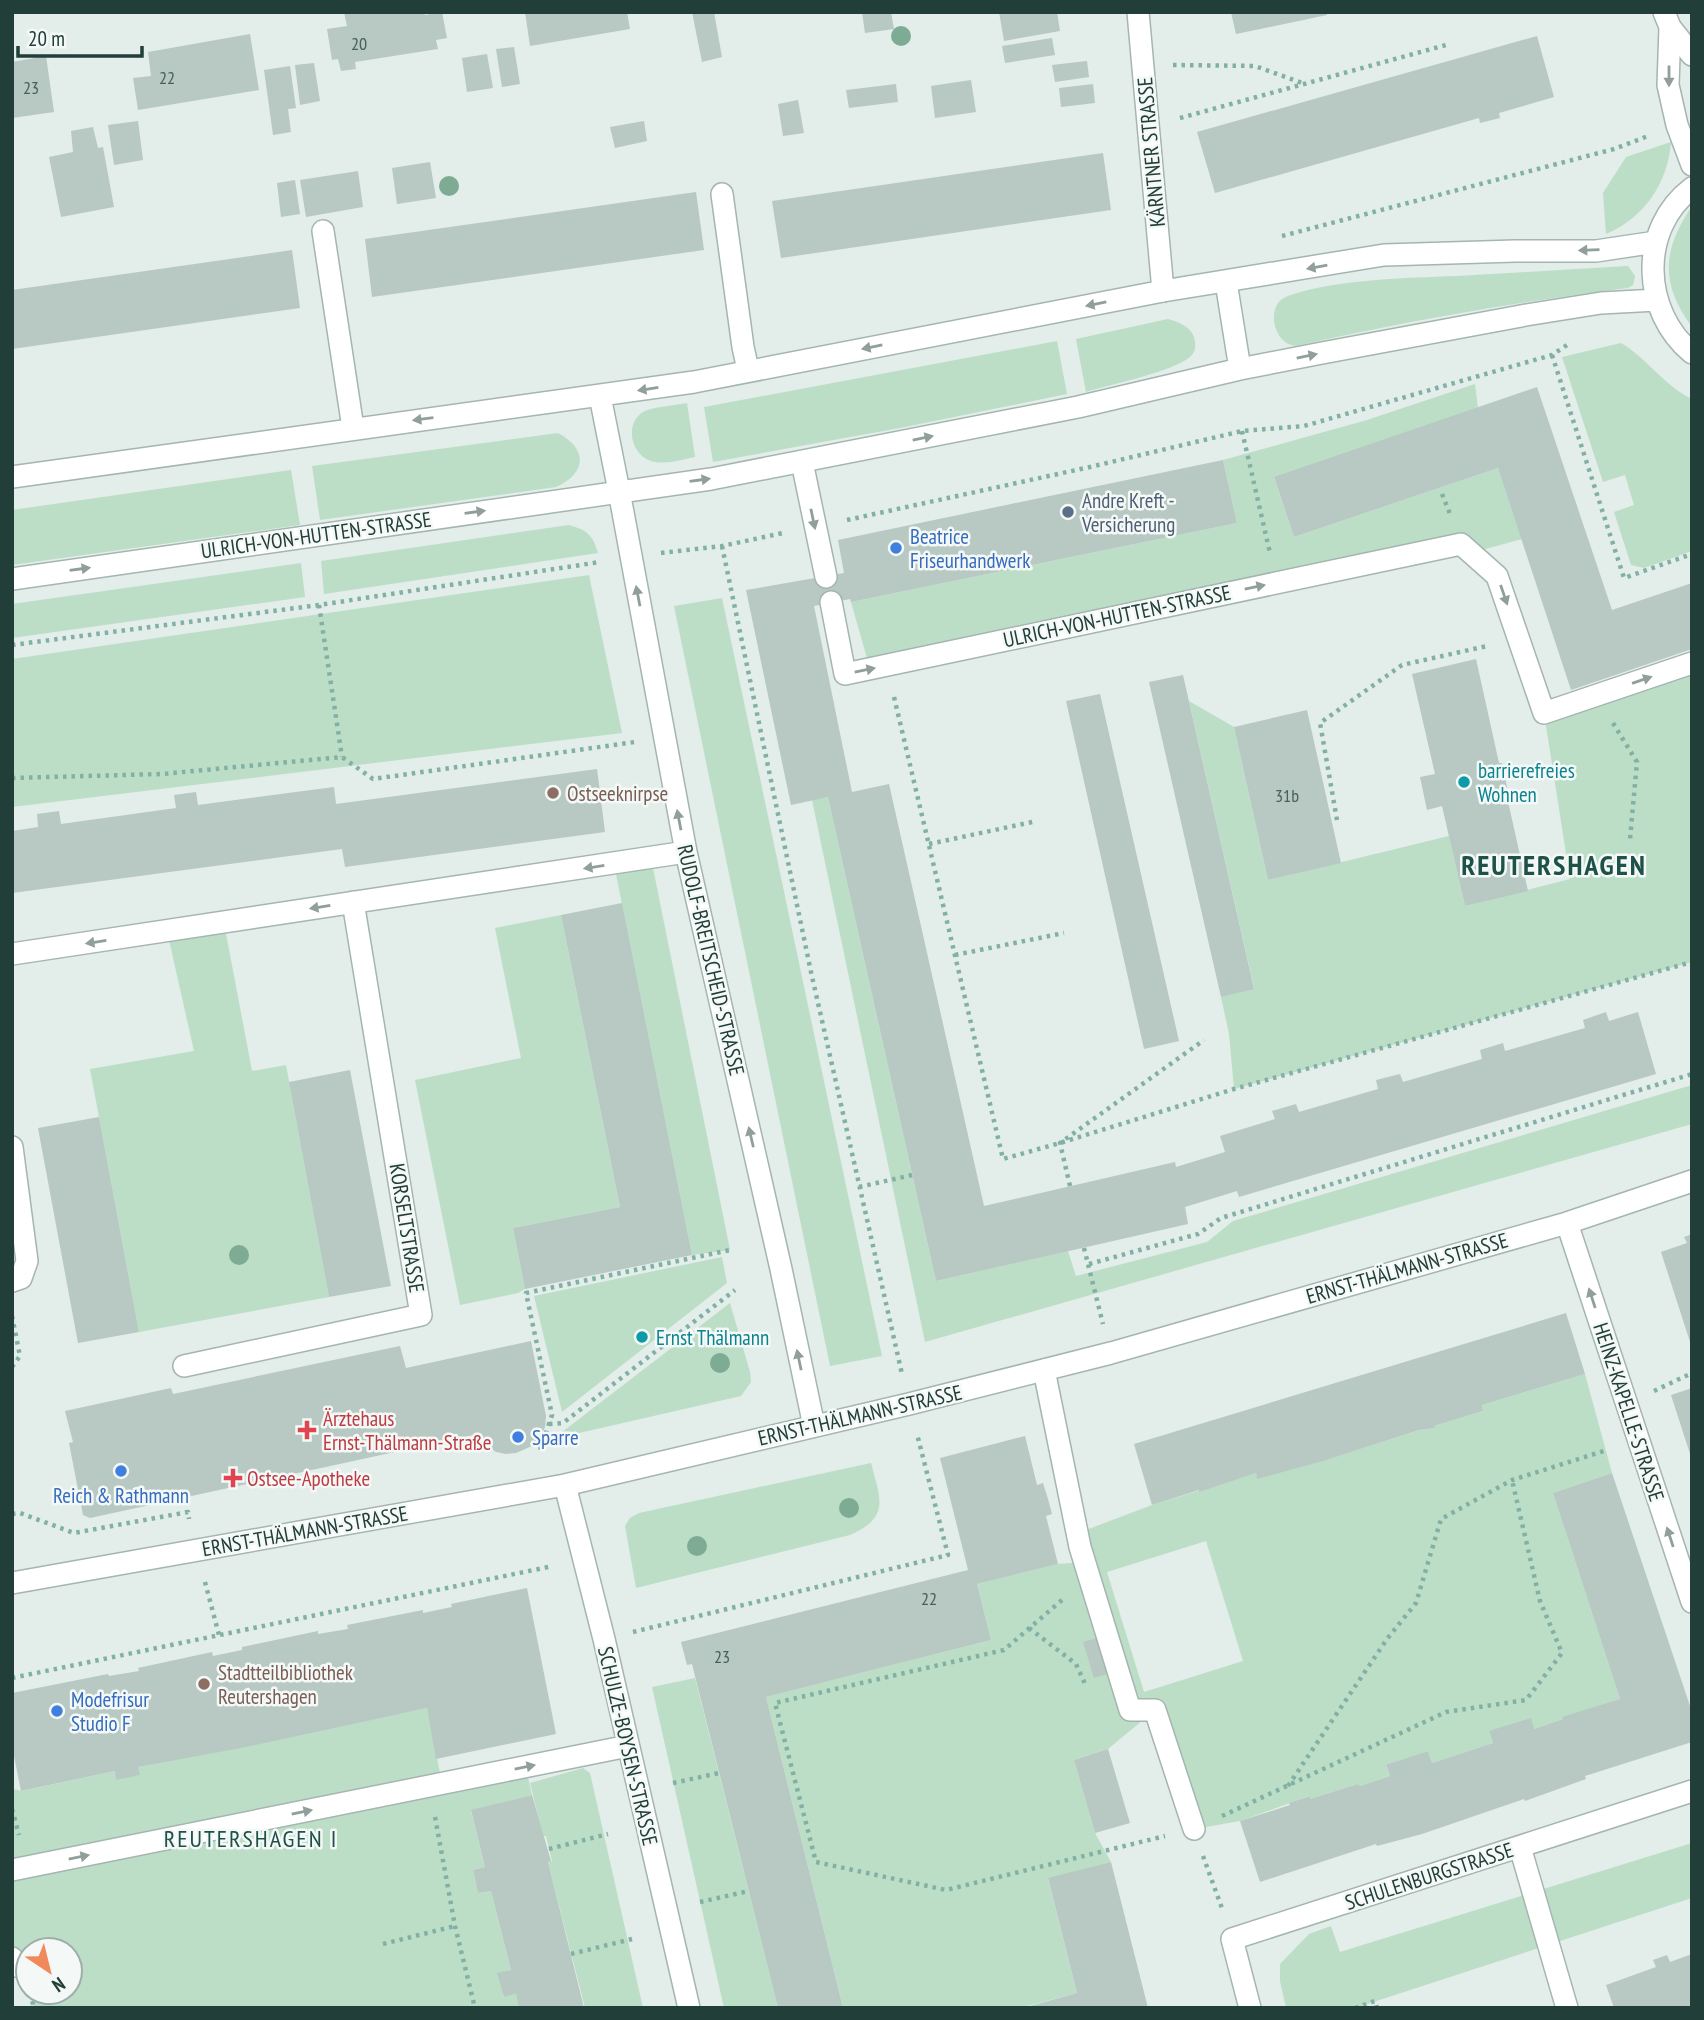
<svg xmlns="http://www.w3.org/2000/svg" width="1704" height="2020" font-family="'PT Sans Narrow',sans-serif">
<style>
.green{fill:#bcdec7;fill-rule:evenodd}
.building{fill:#b8c8c2}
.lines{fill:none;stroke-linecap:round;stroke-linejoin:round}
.service-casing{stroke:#a5b5b0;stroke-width:24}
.minor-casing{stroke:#a5b5b0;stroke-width:24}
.tertiary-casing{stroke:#a5b5b0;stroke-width:24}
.path{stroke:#83b0a5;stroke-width:4.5;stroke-dasharray:3.5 5;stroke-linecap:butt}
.service{stroke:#fff;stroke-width:21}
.minor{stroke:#fff;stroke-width:21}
.tertiary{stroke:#fff;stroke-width:21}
.tree{fill:#7eab93}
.oneway{fill:#909e9c}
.service-dot{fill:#5c6f8a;stroke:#f4f9f7;stroke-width:2.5}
.shop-dot{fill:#3f7fe0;stroke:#f4f9f7;stroke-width:2.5}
.culture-dot{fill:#0f9aa8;stroke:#f4f9f7;stroke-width:2.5}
.education-dot{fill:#8d6e63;stroke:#f4f9f7;stroke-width:2.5}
.health-dot{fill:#e0444e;stroke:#f4f9f7;stroke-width:2.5}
.labels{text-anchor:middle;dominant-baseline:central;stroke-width:5;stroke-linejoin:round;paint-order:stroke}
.number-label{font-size:18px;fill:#48605a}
.street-label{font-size:21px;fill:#223e38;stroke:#f4f9f7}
.service-label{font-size:21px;fill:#4e5e75;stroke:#f4f9f7;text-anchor:start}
.shop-label{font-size:21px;fill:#366cbe;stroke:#f4f9f7;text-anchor:start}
.culture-label{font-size:21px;fill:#0d838f;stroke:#f4f9f7;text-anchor:start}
.education-label{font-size:21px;fill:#785e54;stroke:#f4f9f7;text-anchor:start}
.health-label{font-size:21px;fill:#be3a42;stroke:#f4f9f7;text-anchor:start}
.quarter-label{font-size:24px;letter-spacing:2px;fill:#1e5147;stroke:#f4f9f7}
.district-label{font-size:28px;font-weight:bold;letter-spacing:2px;fill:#1e5147;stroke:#f4f9f7}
</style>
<rect width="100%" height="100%" fill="#e3ede9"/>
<path class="green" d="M1671,142C1668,183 1644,218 1606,234L1603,193L1626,157Z
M1692,206V327C1660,284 1662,250 1692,206Z
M1628,266L1635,276L1633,285L1628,288C1516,302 1407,321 1296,346C1272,344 1265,303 1288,296C1336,279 1406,278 1457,276C1514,273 1571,269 1628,266Z
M1168,319C1178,322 1190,326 1194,337C1196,344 1196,352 1190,357C1174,371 1109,385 1086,392L1076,339Z
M1057,341L1067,394L900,428L713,462L704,407Z
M1621,343C1648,359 1663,385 1692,399V551L1644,568L1631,565L1614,512L1634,505L1625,475L1603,482L1562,357Z
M1475,384L1478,408L1274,478L1294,537L1498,468L1522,539L1471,553L1461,544L870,669L851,602L1237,523L1223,460L1367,420Z
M687,403L695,457C681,460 665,465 651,461C631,455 624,424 643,412C652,407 676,405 687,403Z
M558,433C588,449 587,473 556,487L320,520L312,466Z
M291,470L300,525L12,565V510Z
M569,525C587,530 593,535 598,553L324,594L321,561Z
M301,563L305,597L12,638V604Z
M589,575L622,733L12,807V659Z
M722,598L882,1356L830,1366L674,606Z
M1692,662V962L1234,1089L1229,1034L1221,997L1254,988L1189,701L1234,727L1268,880L1449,836L1465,906L1570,879L1544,713Z
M828,797L936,1281L1068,1251L1076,1276L1207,1242L1233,1221L1692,1085V1124L925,1342L812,800Z
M651,858L730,1250L692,1255L614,864Z
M561,915L620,1207L513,1228L525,1289L518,1293L460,1305L415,1080L521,1058L495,928Z
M224,923L252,1071L286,1065L329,1297L139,1332L90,1069L194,1051L167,931Z
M722,1257L727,1283L562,1412L534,1296Z
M730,1303L750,1372L751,1382L741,1396L553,1439Z
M1585,1374L1612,1473L1553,1493L1620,1699L1534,1729L1489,1731L1493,1743L1432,1763L1428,1751L1386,1766L1390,1776L1360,1786L1358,1784L1310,1799L1309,1796L1240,1821L1194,1829L1155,1710L1108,1749L1074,1760L1095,1833L1111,1862L1048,1879L1077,1993L1020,2008H843L766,1697L991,1640L977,1584L1058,1564L1085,1562L1078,1533L1152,1505L1256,1473L1257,1478L1322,1461L1419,1430L1434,1428V1426L1483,1411L1482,1405ZM1206,1541L1243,1661L1144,1692L1107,1572Z
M871,1463C880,1498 891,1517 850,1535L636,1588L625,1526L630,1518L639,1513Z
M695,1678L778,2008H724L652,1687Z
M427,1708L440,1773L523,1756L532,1795L471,1811L485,1867L473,1870L478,1893L491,1891L511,1970L498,1974L504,1997L516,1994L519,2008H34L30,1992H70V1950H28V1989L15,1966L12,1956V1789L22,1791L115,1771L117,1779L139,1775L138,1767Z
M583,1768L590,1773L643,2008H585L548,1862L552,1861L546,1836H543L530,1783Z
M1692,1843V1898L1355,2008H1286L1280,1981V1964L1309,1934L1331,1926L1340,1952Z"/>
<path class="building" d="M344,12H424L425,15L442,12L447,38L436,40L438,49L355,62L356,69L341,71L338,59L332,60L327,29L347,26Z
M525,12H627L630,29L530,46Z
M692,12H714L722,57L702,62Z
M862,12H891L894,29L865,33Z
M999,12H1057L1060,31L1004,41Z
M1231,12H1326L1327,15L1236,34Z
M250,34L259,90L138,110L133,78L151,76L148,52Z
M1537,36L1554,97L1499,113L1500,118L1480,123L1479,118L1215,193L1197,132Z
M1052,38L1055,55L1005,63L1002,46Z
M514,47L520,84L502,87L496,49Z
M487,54L493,88L467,92L462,58Z
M46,56L54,112L12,118V62Z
M1087,61L1089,77L1055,82L1052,65Z
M314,63L320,101L300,105L295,65Z
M290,66L296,108L288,109L291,132L273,135L264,70Z
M971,80L976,112L935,118L931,86Z
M896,84L898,102L849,108L846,90Z
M1093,84L1095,103L1061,107L1059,88Z
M798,100L804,133L783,136L778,104Z
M138,121L143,160L114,165L108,125Z
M644,121L647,141L615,148L610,127Z
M93,127L98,148L103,147L114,207L61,217L49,157L73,152L71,131Z
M1103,153L1111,210L781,258L772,201Z
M430,162L436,198L397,204L392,168Z
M358,171L363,207L306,217L300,180Z
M295,180L300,214L281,217L277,183Z
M696,192L704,250L372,297L365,239Z
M292,250L300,308L12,349V290Z
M1537,387L1612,610L1692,583V649L1571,690L1498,468L1294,537L1274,477Z
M1223,460L1237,523L851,602L850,599L814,606L852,792L889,784L984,1206L1175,1162L1176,1167L1225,1152L1220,1136L1275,1119L1272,1111L1296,1104L1299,1112L1378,1089L1376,1080L1400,1074L1403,1082L1482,1059L1480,1050L1503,1043L1505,1051L1585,1028L1583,1020L1606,1012L1609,1021L1638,1012L1656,1074L1239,1197L1237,1191L1185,1207L1188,1224L936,1281L828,797L791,805L746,590L844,573L838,540Z
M1476,659L1499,763H1502L1507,787L1505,788L1528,891L1465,906L1442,806L1427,810L1420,777L1435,774L1412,674Z
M1183,675L1254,989L1221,997L1149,682Z
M1100,694L1179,1041L1144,1049L1066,701Z
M1307,710L1341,863L1268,880L1234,727Z
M597,769L605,832L345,867L342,849L12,893V831L38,827L37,814L59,811L61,824L176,808L174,795L196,792L198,805L334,787L336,804Z
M622,903L692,1255L525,1289L513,1228L620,1207L561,915Z
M350,1070L391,1286L329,1297L289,1082Z
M99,1117L139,1332L78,1343L38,1128Z
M1692,1234V1345H1691L1661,1252L1687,1243L1684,1237Z
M1566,1313L1585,1374L1482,1405L1483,1411L1434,1426L1435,1428L1419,1430L1323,1461L1257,1479L1256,1473L1199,1492V1490L1152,1505L1134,1444Z
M531,1341L546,1416L545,1427L540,1438L532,1446L516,1453L506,1454L496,1452L486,1445L478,1434L90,1518L83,1515L69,1443L73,1442L65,1411L171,1388L173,1394L400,1346L406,1368Z
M1692,1388V1457H1691L1671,1395Z
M1025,1436L1037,1485L1043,1483L1048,1499L1052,1514L1046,1516L1058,1564L977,1584L991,1640L766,1697L843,2008H778L692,1664L687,1665L681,1642L968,1570L940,1458Z
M1612,1473L1692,1712V1742L1585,1776L1586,1779L1525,1801L1524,1799L1422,1834L1377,1846L1376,1844L1260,1882L1240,1821L1290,1805L1289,1803L1310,1796V1799L1358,1784L1360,1786L1390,1776L1386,1765L1428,1751L1432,1763L1493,1743L1489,1731L1531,1718L1534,1729L1563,1719L1562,1717L1620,1699L1553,1493Z
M527,1588L556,1734L436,1759L427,1708L241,1748L138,1767L140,1775L116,1780L115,1771L21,1791L12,1746V1693L108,1674L109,1676L139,1671L138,1668L212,1652L213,1656L242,1650V1647L318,1631V1634L348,1629L347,1625L423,1610V1613L452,1607L451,1604Z
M1103,1636L1114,1672L1094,1678L1083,1642Z
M1108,1749L1130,1823L1095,1833L1074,1760Z
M532,1795L551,1861L548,1862L584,2008H519L516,1994L504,1997L497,1973L511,1970L491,1891L478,1893L473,1870L485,1867L471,1810Z
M1111,1862L1148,2008H1023L1077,1993L1048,1878Z
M1692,1954V2008H1614L1606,1985L1656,1967L1653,1960L1667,1955L1670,1962Z"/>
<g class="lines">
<defs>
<path id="service" d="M722,194L743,347L748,370
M323,231L353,428
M802,462L826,577
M831,602L845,674L1461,544L1497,576L1544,713L1692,663
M1044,1370L1080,1547L1130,1710H1155L1194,1829
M1520,1847L1567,2008
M12,1870L628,1746
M12,1958L15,1966"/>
<path id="minor" d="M1138,12L1163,291
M1664,12L1670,27L1692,55
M1670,27L1668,85L1677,125L1692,165
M619,491L686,852L781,1269L814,1426
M12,954L686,852
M12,1147L27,1261L21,1278L12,1281
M1567,1223L1692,1602
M184,1366L421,1315L353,902
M565,1485L604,1639L689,2008
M12,1583L565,1485L909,1404L1111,1353L1567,1223L1692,1181
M1250,2008L1232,1939L1692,1791"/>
<path id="tertiary" d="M1692,188C1638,229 1642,312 1692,353
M1226,282L1240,369
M600,396L619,491
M12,477L694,382L1163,291L1384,255L1515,251H1596L1656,242
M12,579L711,479L1078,407L1240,369L1322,353L1526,315L1601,303L1657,300"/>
</defs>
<use href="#service" class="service-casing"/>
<use href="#minor" class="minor-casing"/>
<use href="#tertiary" class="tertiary-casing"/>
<path class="path" d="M1173,65L1255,66L1305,84
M1180,118L1446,45
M1282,236L1614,149L1648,136
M1552,355L1624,578L1692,554
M1242,431L1270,553
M1442,494L1450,514
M847,520L1090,467L1242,431L1304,426L1552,355L1570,343
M722,546L811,972L902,1374
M661,553L722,546L783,533
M319,605L342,757
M12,645L319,605L600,562
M894,697L1003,1159L1060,1143L1234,1089L1692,962
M1613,723L1637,762L1630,839
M12,778L162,774L342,757L373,779L635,742
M1337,820L1320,723L1402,665L1487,646
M929,844L1037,821
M955,955L1064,933
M1070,1186L1060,1143L1204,1040
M859,1187L912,1175
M1084,1248L1103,1324
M1089,1264L1198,1234L1221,1218L1692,1074
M12,1316L20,1356L12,1367
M1654,1391L1692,1373
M549,1424L563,1423L735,1290
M540,1450L552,1415L526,1293L730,1250
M12,1514L20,1513L74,1533L188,1512L189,1519
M205,1582L219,1635
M1062,1600L1004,1650L775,1703L816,1862L946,1890L1165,1836
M1029,1628L1076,1664L1086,1686
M633,1632L948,1555L917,1434
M12,1678L553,1566
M673,1783L719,1773
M1288,1786L1387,1639L1416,1603L1441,1519L1512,1480L1607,1450
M12,1809L19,1835
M1222,1816L1446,1712L1526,1700L1562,1653L1540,1601L1512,1480
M435,1817L455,1926L475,2008
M549,1849L608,1834
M1203,1856L1223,1911
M700,1902L749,1891
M383,1944L455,1926
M571,1954L632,1939
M30,1993L34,2008
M1355,2008L1375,2001L1377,2008"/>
<use href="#service" class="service"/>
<use href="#minor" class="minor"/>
<use href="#tertiary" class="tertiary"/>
</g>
<g class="tree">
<circle cx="901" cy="36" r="10"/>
<circle cx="449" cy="186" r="10"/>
<circle cx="239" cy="1255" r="10"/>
<circle cx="720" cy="1363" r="10"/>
<circle cx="849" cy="1508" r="10"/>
<circle cx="697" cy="1546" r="10"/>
</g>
<defs><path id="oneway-solid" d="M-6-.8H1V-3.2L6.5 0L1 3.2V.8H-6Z" transform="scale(1.75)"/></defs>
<g class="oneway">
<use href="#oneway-solid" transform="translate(1669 76) rotate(90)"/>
<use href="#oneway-solid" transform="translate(1589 250) rotate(178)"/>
<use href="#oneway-solid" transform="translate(1317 267) rotate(170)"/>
<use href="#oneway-solid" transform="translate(1096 304) rotate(169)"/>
<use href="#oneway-solid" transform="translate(872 347) rotate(169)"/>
<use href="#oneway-solid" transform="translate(1307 356) rotate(-11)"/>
<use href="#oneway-solid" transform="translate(648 389) rotate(171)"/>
<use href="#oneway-solid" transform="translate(423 419) rotate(173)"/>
<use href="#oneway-solid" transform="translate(923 438) rotate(-11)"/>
<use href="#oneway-solid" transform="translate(700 480) rotate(-8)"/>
<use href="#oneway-solid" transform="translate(475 512) rotate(-8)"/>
<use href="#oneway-solid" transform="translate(813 519) rotate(78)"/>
<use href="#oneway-solid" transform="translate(80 569) rotate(-8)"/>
<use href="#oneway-solid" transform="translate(1255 587) rotate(-12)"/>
<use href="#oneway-solid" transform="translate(1504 595) rotate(71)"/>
<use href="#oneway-solid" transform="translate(638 596) rotate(-101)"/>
<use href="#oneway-solid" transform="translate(865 670) rotate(-11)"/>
<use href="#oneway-solid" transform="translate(1642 680) rotate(-19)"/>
<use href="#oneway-solid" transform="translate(679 820) rotate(-101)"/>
<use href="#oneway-solid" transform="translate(594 867) rotate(171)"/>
<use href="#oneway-solid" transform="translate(320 907) rotate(171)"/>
<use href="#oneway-solid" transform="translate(96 942) rotate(171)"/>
<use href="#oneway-solid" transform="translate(751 1137) rotate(-103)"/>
<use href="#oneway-solid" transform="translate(1592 1298) rotate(-108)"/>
<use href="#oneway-solid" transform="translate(799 1360) rotate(-102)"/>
<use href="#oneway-solid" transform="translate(1670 1537) rotate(-108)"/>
<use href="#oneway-solid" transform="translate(525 1767) rotate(-11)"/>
<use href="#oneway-solid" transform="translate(302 1812) rotate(-11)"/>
<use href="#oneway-solid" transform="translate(79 1857) rotate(-11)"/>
</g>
<circle class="service-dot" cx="1068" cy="512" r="7"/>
<g class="shop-dot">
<circle cx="896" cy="548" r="7"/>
<circle cx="518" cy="1437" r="7"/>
<circle cx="121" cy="1471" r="7"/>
<circle cx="57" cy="1711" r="7"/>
</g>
<g class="culture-dot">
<circle cx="1464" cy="782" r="7"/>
<circle cx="642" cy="1337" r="7"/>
</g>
<g class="education-dot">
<circle cx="553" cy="793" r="7"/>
<circle cx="204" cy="1684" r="7"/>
</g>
<g class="health-dot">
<path d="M303.5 1419.5h7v7h7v7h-7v7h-7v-7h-7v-7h7z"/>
<path d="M229.5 1467.5h7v7h7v7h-7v7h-7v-7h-7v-7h7z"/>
</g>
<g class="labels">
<g class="number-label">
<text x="359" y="43">20</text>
<text x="167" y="77">22</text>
<text x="31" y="87">23</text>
<text x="1287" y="795">31b</text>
<text x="929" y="1598">22</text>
<text x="722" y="1656">23</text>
</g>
<g class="street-label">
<text transform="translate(1151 152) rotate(-95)">KÄRNTNER STRASSE</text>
<text transform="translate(316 535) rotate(-8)">ULRICH-VON-HUTTEN-STRASSE</text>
<text transform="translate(1117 616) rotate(-12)">ULRICH-VON-HUTTEN-STRASSE</text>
<text transform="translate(711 960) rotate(77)">RUDOLF-BREITSCHEID-STRASSE</text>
<text transform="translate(407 1228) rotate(81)">KORSELTSTRASSE</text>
<text transform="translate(1407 1268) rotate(-16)">ERNST-THÄLMANN-STRASSE</text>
<text transform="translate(1629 1412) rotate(72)">HEINZ-KAPELLE-STRASSE</text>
<text transform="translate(860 1415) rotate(-13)">ERNST-THÄLMANN-STRASSE</text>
<text transform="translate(305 1531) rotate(-10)">ERNST-THÄLMANN-STRASSE</text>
<text transform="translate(628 1746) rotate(77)">SCHULZE-BOYSEN-STRASSE</text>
<text transform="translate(1429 1876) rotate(-18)">SCHULENBURGSTRASSE</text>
</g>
<g class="service-label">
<text x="1082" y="500">Andre Kreft -<tspan x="1082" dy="24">Versicherung</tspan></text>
</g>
<g class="shop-label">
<text x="910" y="536">Beatrice<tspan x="910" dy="24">Friseurhandwerk</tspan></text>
<text x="532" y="1437">Sparre</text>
<text x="121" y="1495" text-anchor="middle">Reich &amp; Rathmann</text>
<text x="71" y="1699">Modefrisur<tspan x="71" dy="24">Studio F</tspan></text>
</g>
<g class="culture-label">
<text x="1478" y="770">barrierefreies<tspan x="1478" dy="24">Wohnen</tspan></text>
<text x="656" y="1337">Ernst Thälmann</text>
</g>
<g class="education-label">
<text x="567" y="793">Ostseeknirpse</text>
<text x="218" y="1672">Stadtteilbibliothek<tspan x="218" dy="24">Reutershagen</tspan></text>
</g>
<g class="health-label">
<text x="323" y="1418">Ärztehaus<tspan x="323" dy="24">Ernst-Thälmann-Straße</tspan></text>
<text x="247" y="1478">Ostsee-Apotheke</text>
</g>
<g class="quarter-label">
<text x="251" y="1838">REUTERSHAGEN I</text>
</g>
<g class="district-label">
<text x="1554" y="864">REUTERSHAGEN</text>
</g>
</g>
<rect width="1704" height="2020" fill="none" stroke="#223e38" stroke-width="28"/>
<g transform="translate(49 1971) rotate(145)"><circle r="33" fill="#f4f9f7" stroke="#a0aeab" stroke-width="2"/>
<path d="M0-5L12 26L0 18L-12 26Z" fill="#f2895c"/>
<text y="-10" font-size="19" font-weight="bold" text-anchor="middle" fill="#223e38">N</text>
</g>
<path d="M18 46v10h124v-10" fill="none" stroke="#223e38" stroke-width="3.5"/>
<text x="28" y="46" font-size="21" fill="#223e38" stroke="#f4f9f7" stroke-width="5" paint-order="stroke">20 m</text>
</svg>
